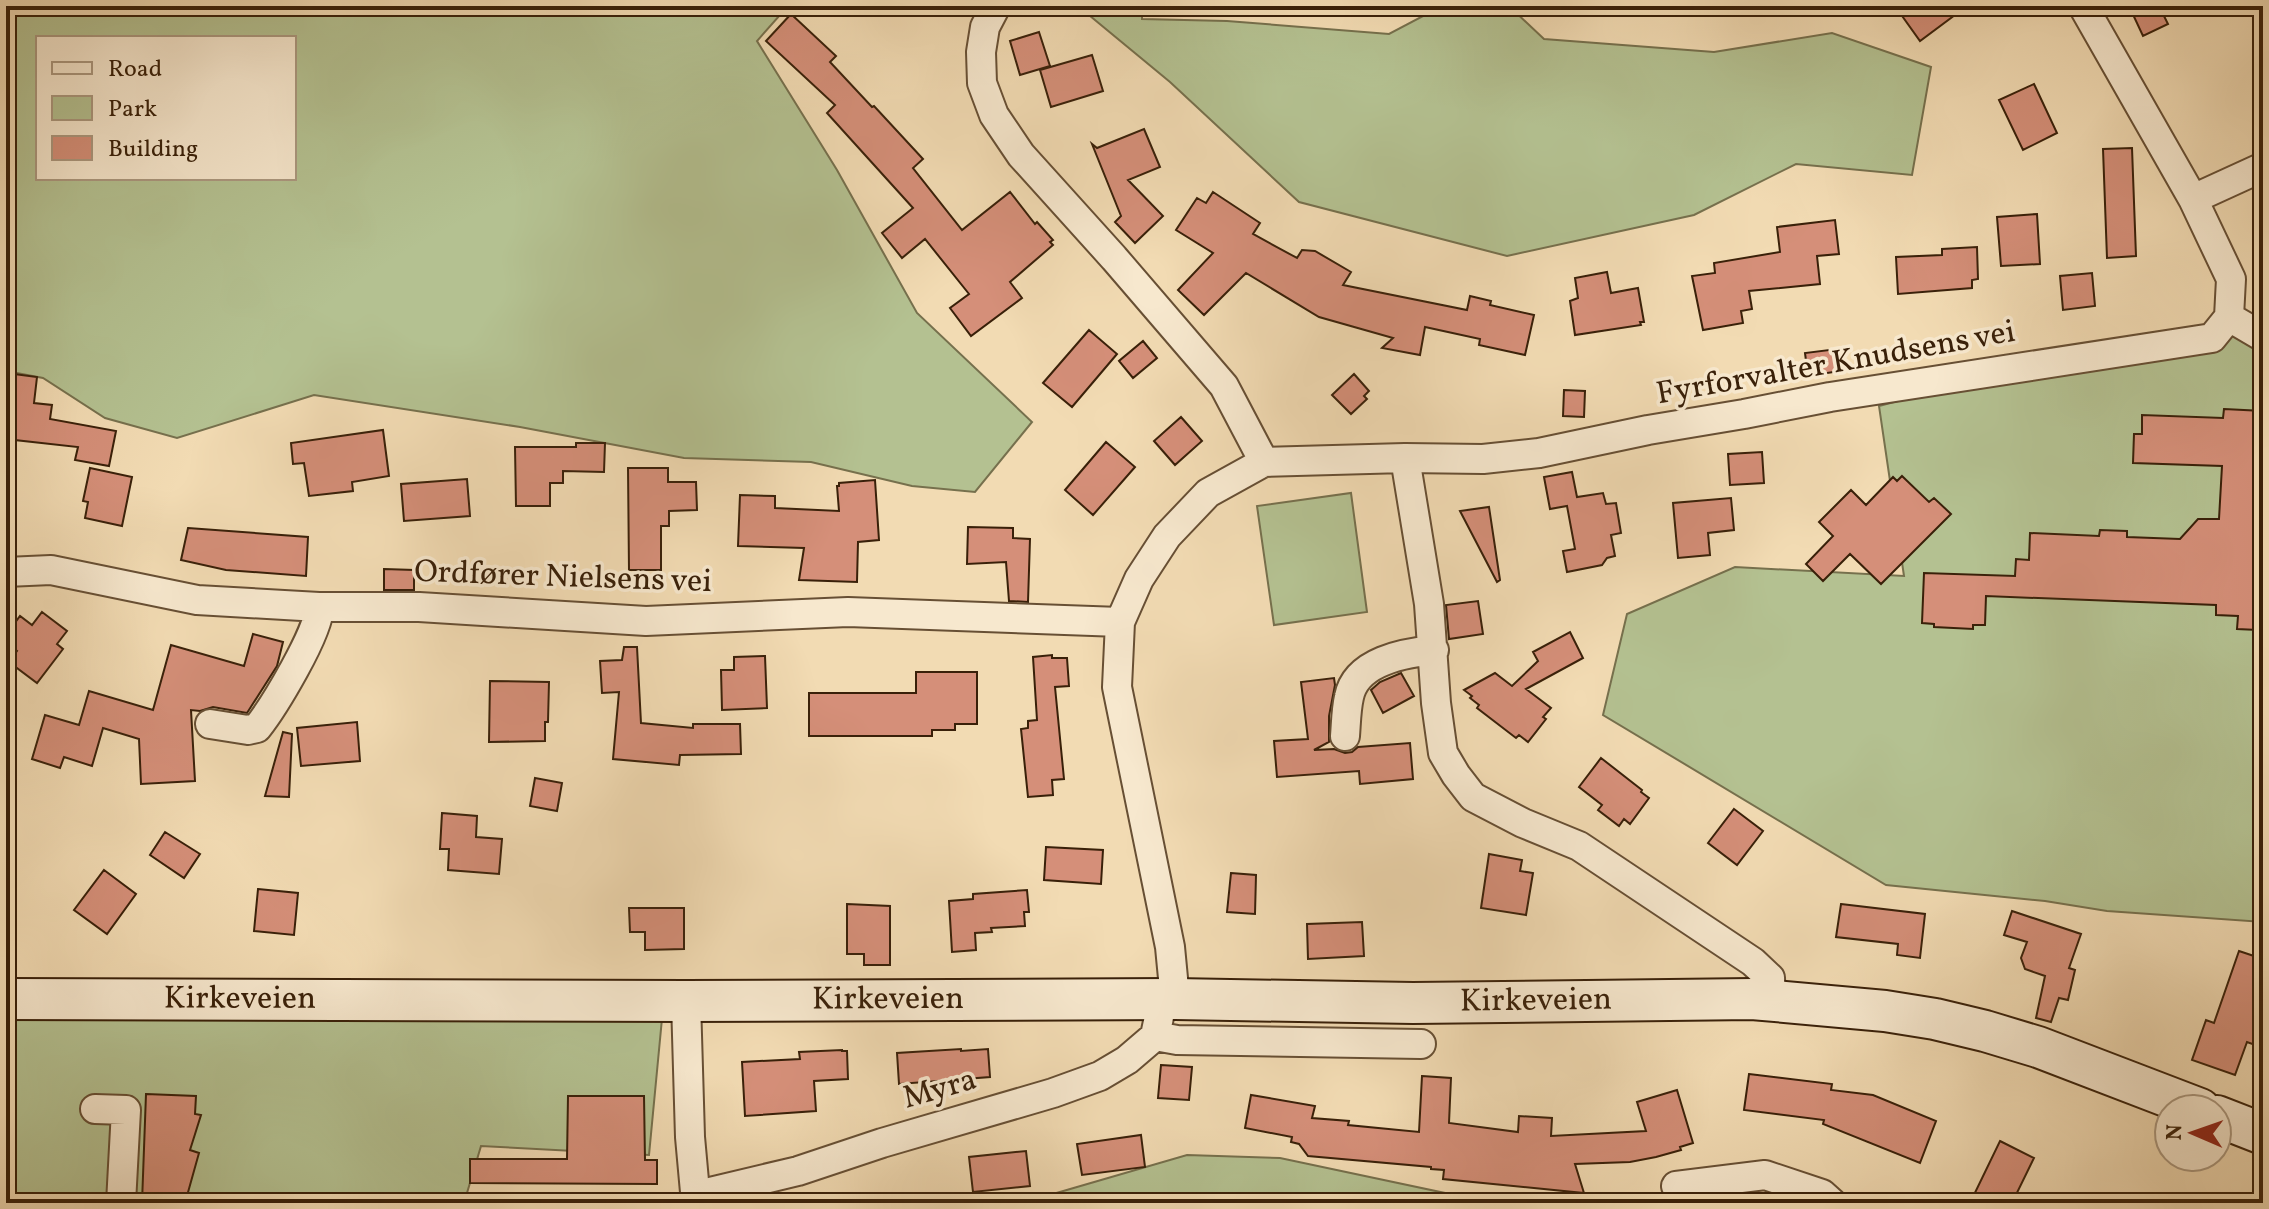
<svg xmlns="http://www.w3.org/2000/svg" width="2269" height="1209" font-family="Vollkorn,serif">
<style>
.green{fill:#b4c191;stroke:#76704d;stroke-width:2;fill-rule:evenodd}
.building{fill:#d58f79;stroke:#392009;stroke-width:2}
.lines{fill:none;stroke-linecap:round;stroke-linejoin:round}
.minor-casing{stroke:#674f34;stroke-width:32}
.secondary-casing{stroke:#392009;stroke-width:44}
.minor{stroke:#f7e8ce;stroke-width:28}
.secondary{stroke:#f7e8ce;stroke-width:40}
.labels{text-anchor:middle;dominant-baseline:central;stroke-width:7;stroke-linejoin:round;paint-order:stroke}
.street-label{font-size:32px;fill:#392009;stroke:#f7e8ce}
</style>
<rect width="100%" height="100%" fill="#f2dbb3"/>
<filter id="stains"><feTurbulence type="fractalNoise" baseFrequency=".0025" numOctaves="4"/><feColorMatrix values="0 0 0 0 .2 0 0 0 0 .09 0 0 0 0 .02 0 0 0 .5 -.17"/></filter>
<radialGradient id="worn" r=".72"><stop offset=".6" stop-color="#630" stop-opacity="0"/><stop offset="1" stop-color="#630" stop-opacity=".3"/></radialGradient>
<path class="green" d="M6,6H788L757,41L837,170L917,313L1032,422L975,492L912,486L811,462L684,458L520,427L314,395L177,438L105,418L43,378L6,371ZM38,38H294V178H38Z
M1078,6H1142V19L1227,21L1389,34L1442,6H1509L1544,39L1714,52L1832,33L1931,67L1912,175L1796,164L1694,215L1507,256L1299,202L1170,82Z
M2263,328V922L2107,911L2045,901L1886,885L1603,715L1627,614L1735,567L1904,576L1879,406L2008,372Z
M1351,493L1367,612L1274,625L1257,506Z
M6,1005L663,1008L649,1155L481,1146L464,1203H6Z
M1187,1155L1280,1158L1445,1193L1457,1203H1022Z"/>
<path class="building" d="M1895,6H1967L1920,41Z
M2129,6H2159L2168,24L2143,36Z
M791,14L836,56L830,62L872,107L874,106L923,159L913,168L962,230L1010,192L1035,224L1037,222L1053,240L1050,242L1053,245L1010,282L1022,298L971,336L950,308L969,294L925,239L902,258L882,233L913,208L827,113L835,105L766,41Z
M1039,32L1050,66L1020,75L1010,41Z
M1092,55L1103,91L1051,107L1040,70Z
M2034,84L2057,133L2023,150L1999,100Z
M1144,129L1160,167L1128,180L1163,216L1135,243L1115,222L1121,216L1092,144L1097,148Z
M2132,148L2136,256L2107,258L2103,149Z
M1213,192L1260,223L1253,234L1297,258L1302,250L1315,251L1351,272L1343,285L1467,310L1470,296L1491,301L1490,305L1534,315L1525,355L1479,345L1480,339L1425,327L1420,355L1382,348L1393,338L1319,317L1246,273L1204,315L1178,290L1213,253L1176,230L1197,198L1206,203Z
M2037,214L2040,264L2001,266L1997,217Z
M1835,220L1839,254L1817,256L1820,284L1749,291L1752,309L1741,311L1743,323L1703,330L1692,276L1715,273L1714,263L1780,252L1777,227Z
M1977,247L1978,279L1972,280V288L1898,294L1896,257L1942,255V249Z
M1607,272L1611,293L1638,288L1644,322H1640L1641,325L1575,335L1570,301L1578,298L1575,278Z
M2092,273L2095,306L2063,310L2060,276Z
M1089,330L1117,354L1072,407L1043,383Z
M1143,341L1157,358L1133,378L1119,361Z
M1837,349L1840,371L1808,376L1805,353Z
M14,374L37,377L34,403L52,405L50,419L116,431L109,466L75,460L78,447L6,439V400H11Z
M1354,374L1369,391L1364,396L1367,399L1351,414L1332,395Z
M1564,390L1585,391L1584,417L1563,416Z
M2224,409L2263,411V617H2259L2258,630L2237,629L2238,616L2216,615V605L1986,596L1985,625H1973V629L1934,627V624L1922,623L1924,573L2015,576L2016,559L2029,560L2030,533L2099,536L2100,530L2127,531V537L2180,539L2198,519H2219L2222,466L2133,463L2134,434H2142V415L2223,418Z
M1181,417L1202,441L1175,465L1154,441Z
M383,430L389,476L352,482L353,491L309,496L304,463L293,464L291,443Z
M1106,442L1135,467L1093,515L1065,490Z
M576,443H605L604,472L563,471V483H550V506H516L515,447H576Z
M1762,452L1764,483L1730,485L1728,454Z
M90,468L132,477L122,526L85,518L88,502L83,501Z
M628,468H668V482H696L697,510L669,511V526H661V570H629Z
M1572,472L1577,497L1603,493L1606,504L1616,503L1621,533L1611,535L1615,556L1607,558L1602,565L1567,572L1563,551L1575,549L1567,506L1550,509L1544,477Z
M1902,476L1929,502L1934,498L1951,514L1881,584L1850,554L1823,581L1806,564L1833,536L1819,522L1851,490L1866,505L1893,477L1897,481Z
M467,479L470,516L404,521L401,484Z
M875,480L879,540L858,542L857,582L799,580L804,548L738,546L740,495L775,496V508L839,511L837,486H839V483Z
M1731,498L1734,530L1708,533L1710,555L1678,558L1673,503Z
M1489,507L1500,580L1497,582L1460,511Z
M968,527L1013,528V538L1030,539L1028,602L1009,601L1006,562L967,564Z
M188,528L308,537L306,576L226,570L181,560Z
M384,569L414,570V590H384Z
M1478,601L1483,634L1449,639L1446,605Z
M42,612L67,631L57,644L63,649L37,683L9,662L17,651L6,642V635L20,616L32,625Z
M1570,632L1583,658L1526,689L1551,708L1543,717L1546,719L1528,742L1519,735L1516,738L1477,708L1479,705L1470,698L1472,696L1464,690L1495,673L1512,686L1538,661L1533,652Z
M253,634L283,642L277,666L247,713L213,707L200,711L191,710L195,781L141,784L139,739L103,728L92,766L64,757L60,768L32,759L45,715L79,725L89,691L153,710L171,645L244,666Z
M624,647H637L641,723L693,728V724H740L741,754L680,755L679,765L613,759L619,692L602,693L600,661L622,660Z
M1052,655V658H1067L1069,686L1055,687L1064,779L1052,780L1053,795L1028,797L1021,729L1028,728V721L1037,720L1033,657Z
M765,656L767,708L722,710L721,670H734V657Z
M916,672H977V724H955V730H932V736H809V693H916Z
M1401,673L1414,696L1383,713L1371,690L1380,682Z
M1334,678L1335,685L1329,716V742L1314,750L1334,749L1345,753L1352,752L1358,747L1410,743L1413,779L1360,784L1359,771L1277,777L1274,741L1308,739L1301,682Z
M490,681L549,682L548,722H545V741L489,742Z
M357,722L360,761L301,766L297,728Z
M283,732L292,734L289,797L265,796Z
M1601,758L1642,790L1641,792L1649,798L1630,824L1624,819L1619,826L1598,810L1602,805L1579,787Z
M535,778L562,783L557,811L530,806Z
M1734,809L1763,831L1737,865L1708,843Z
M442,813L477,816L476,837L502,839L499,874L448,870L449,849H440Z
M165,832L200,854L184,878L150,855Z
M1046,847L1103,850L1101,884L1044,880Z
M1489,854L1522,860L1520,871L1533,873L1526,915L1481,908Z
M104,870L136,894L107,934L74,910Z
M1231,873L1256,875L1255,914L1227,912Z
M258,889L298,893L294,935L254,931Z
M1027,890L1029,912H1024L1025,926L991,928L992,932L975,933L976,950L952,952L949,901L973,899V894Z
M847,904L890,906V965H864V954H847Z
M1841,904L1925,914L1920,958L1897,955L1898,944L1836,937Z
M629,908H684V949L645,950V932H630Z
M2012,911L2081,934L2069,968L2075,970L2068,1000L2059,998L2051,1022L2036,1018L2045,976L2025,969L2021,958L2027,942L2004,935Z
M1362,922L1364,956L1308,959L1307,924Z
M2239,951L2263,959V1031L2258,1046L2247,1042L2235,1075L2192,1060L2206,1020L2214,1023Z
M961,1049V1051L988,1049L990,1077L899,1084L897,1053Z
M842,1050V1051H847L848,1079L814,1081L816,1111L745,1116L742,1062L800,1059L799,1052Z
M1161,1065L1192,1067L1189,1100L1158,1098Z
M1749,1074L1832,1084L1831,1090L1873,1095L1936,1121L1920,1163L1823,1124L1824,1120L1744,1110Z
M1422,1076L1451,1078L1449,1123L1518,1132L1519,1116L1552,1118L1551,1136L1646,1131L1637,1102L1677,1090L1693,1143L1680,1147L1681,1150L1656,1157L1630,1162L1575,1164L1584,1193L1443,1179L1444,1170L1431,1169V1167L1308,1156L1299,1144L1291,1142L1292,1137L1245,1128L1251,1095L1315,1106L1312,1118L1349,1121L1348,1125L1419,1132Z
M146,1094L196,1096L195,1114L201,1115L190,1150L199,1153L185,1203H142Z
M568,1096H644L645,1160H657V1184L470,1183V1159H567Z
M1141,1135L1145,1167L1082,1175L1077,1144Z
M2000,1141L2034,1158L2012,1203H1970Z
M1026,1151L1030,1186L973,1192L969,1157Z"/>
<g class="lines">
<defs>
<path id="minor" d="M996,6L985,27L981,52L982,83L994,115L1021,155L1114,258L1224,386L1264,462
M2083,6L2193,199L2231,279L2229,317
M2193,199L2263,167
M2229,317L2263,337
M1405,458L1429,604L1436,703L1443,753L1456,775L1473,797L1523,823L1579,846L1753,962L1770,978L1771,1000
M6,572L51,570L197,600L319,607H419L646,621L848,612L1120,622
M210,724L248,730L257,728C273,708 320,631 319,607
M1345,736C1346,724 1346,710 1349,697C1356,661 1404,653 1434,650
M1175,999L1170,947L1117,687L1120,622L1139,579L1167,536L1208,493L1264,462L1405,458L1483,459L1539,453L1648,430L1744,414L1830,397L2212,338L2229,317
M686,1001L690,1137L696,1203
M1155,1036L1177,1040L1421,1044
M95,1109L126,1110L121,1203
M1676,1186L1765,1175L1822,1194L1832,1203
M697,1195L798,1171L882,1143L1053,1093L1100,1076L1127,1060L1155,1036L1159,1017V999"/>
<g id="secondary">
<path id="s1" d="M6,999L686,1001L1175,999L1413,1003L1752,999L1885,1011L1935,1019L1985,1031L2038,1047L2200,1109"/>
<path d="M2217,1116L2263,1134"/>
</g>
</defs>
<use href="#minor" class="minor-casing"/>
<use href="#secondary" class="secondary-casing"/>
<use href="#minor" class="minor"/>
<use href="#secondary" class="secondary"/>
</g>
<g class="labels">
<g class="street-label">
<text transform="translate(1836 364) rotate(-10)">Fyrforvalter Knudsens vei</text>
<text transform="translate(563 578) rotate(2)">Ordfører Nielsens vei</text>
<text stroke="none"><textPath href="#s1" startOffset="234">Kirkeveien</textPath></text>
<text stroke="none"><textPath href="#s1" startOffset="882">Kirkeveien</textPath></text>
<text stroke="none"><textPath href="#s1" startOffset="1530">Kirkeveien</textPath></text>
<text transform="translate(940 1090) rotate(-16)">Myra</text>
</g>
</g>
<rect width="2269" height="1209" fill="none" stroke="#f2dbb3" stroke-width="32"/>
<rect x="8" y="8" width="2253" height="1193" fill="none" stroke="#392009" stroke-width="4"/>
<rect x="16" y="16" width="2237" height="1177" fill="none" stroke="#392009" stroke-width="2"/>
<rect x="36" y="36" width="260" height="144" fill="#f7e8ce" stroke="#ab987f" stroke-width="2"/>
<rect x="52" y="62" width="40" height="12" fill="#f7e8ce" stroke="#ab987f" stroke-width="2"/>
<text x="108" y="76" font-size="24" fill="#392009">Road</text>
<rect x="52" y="96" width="40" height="24" fill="#b4c191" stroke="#ab987f" stroke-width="2"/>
<text x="108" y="116" font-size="24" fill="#392009">Park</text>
<rect x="52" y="136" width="40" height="24" fill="#d58f79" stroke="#ab987f" stroke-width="2"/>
<text x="108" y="156" font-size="24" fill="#392009">Building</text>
<g transform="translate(2193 1133) rotate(272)"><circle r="38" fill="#f7e8ce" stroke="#ab987f" stroke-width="2"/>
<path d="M0-6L14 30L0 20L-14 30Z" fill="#8f2418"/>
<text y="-12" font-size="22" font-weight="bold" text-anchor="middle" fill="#392009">N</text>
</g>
<rect width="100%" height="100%" filter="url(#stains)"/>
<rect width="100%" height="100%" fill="url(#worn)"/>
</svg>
